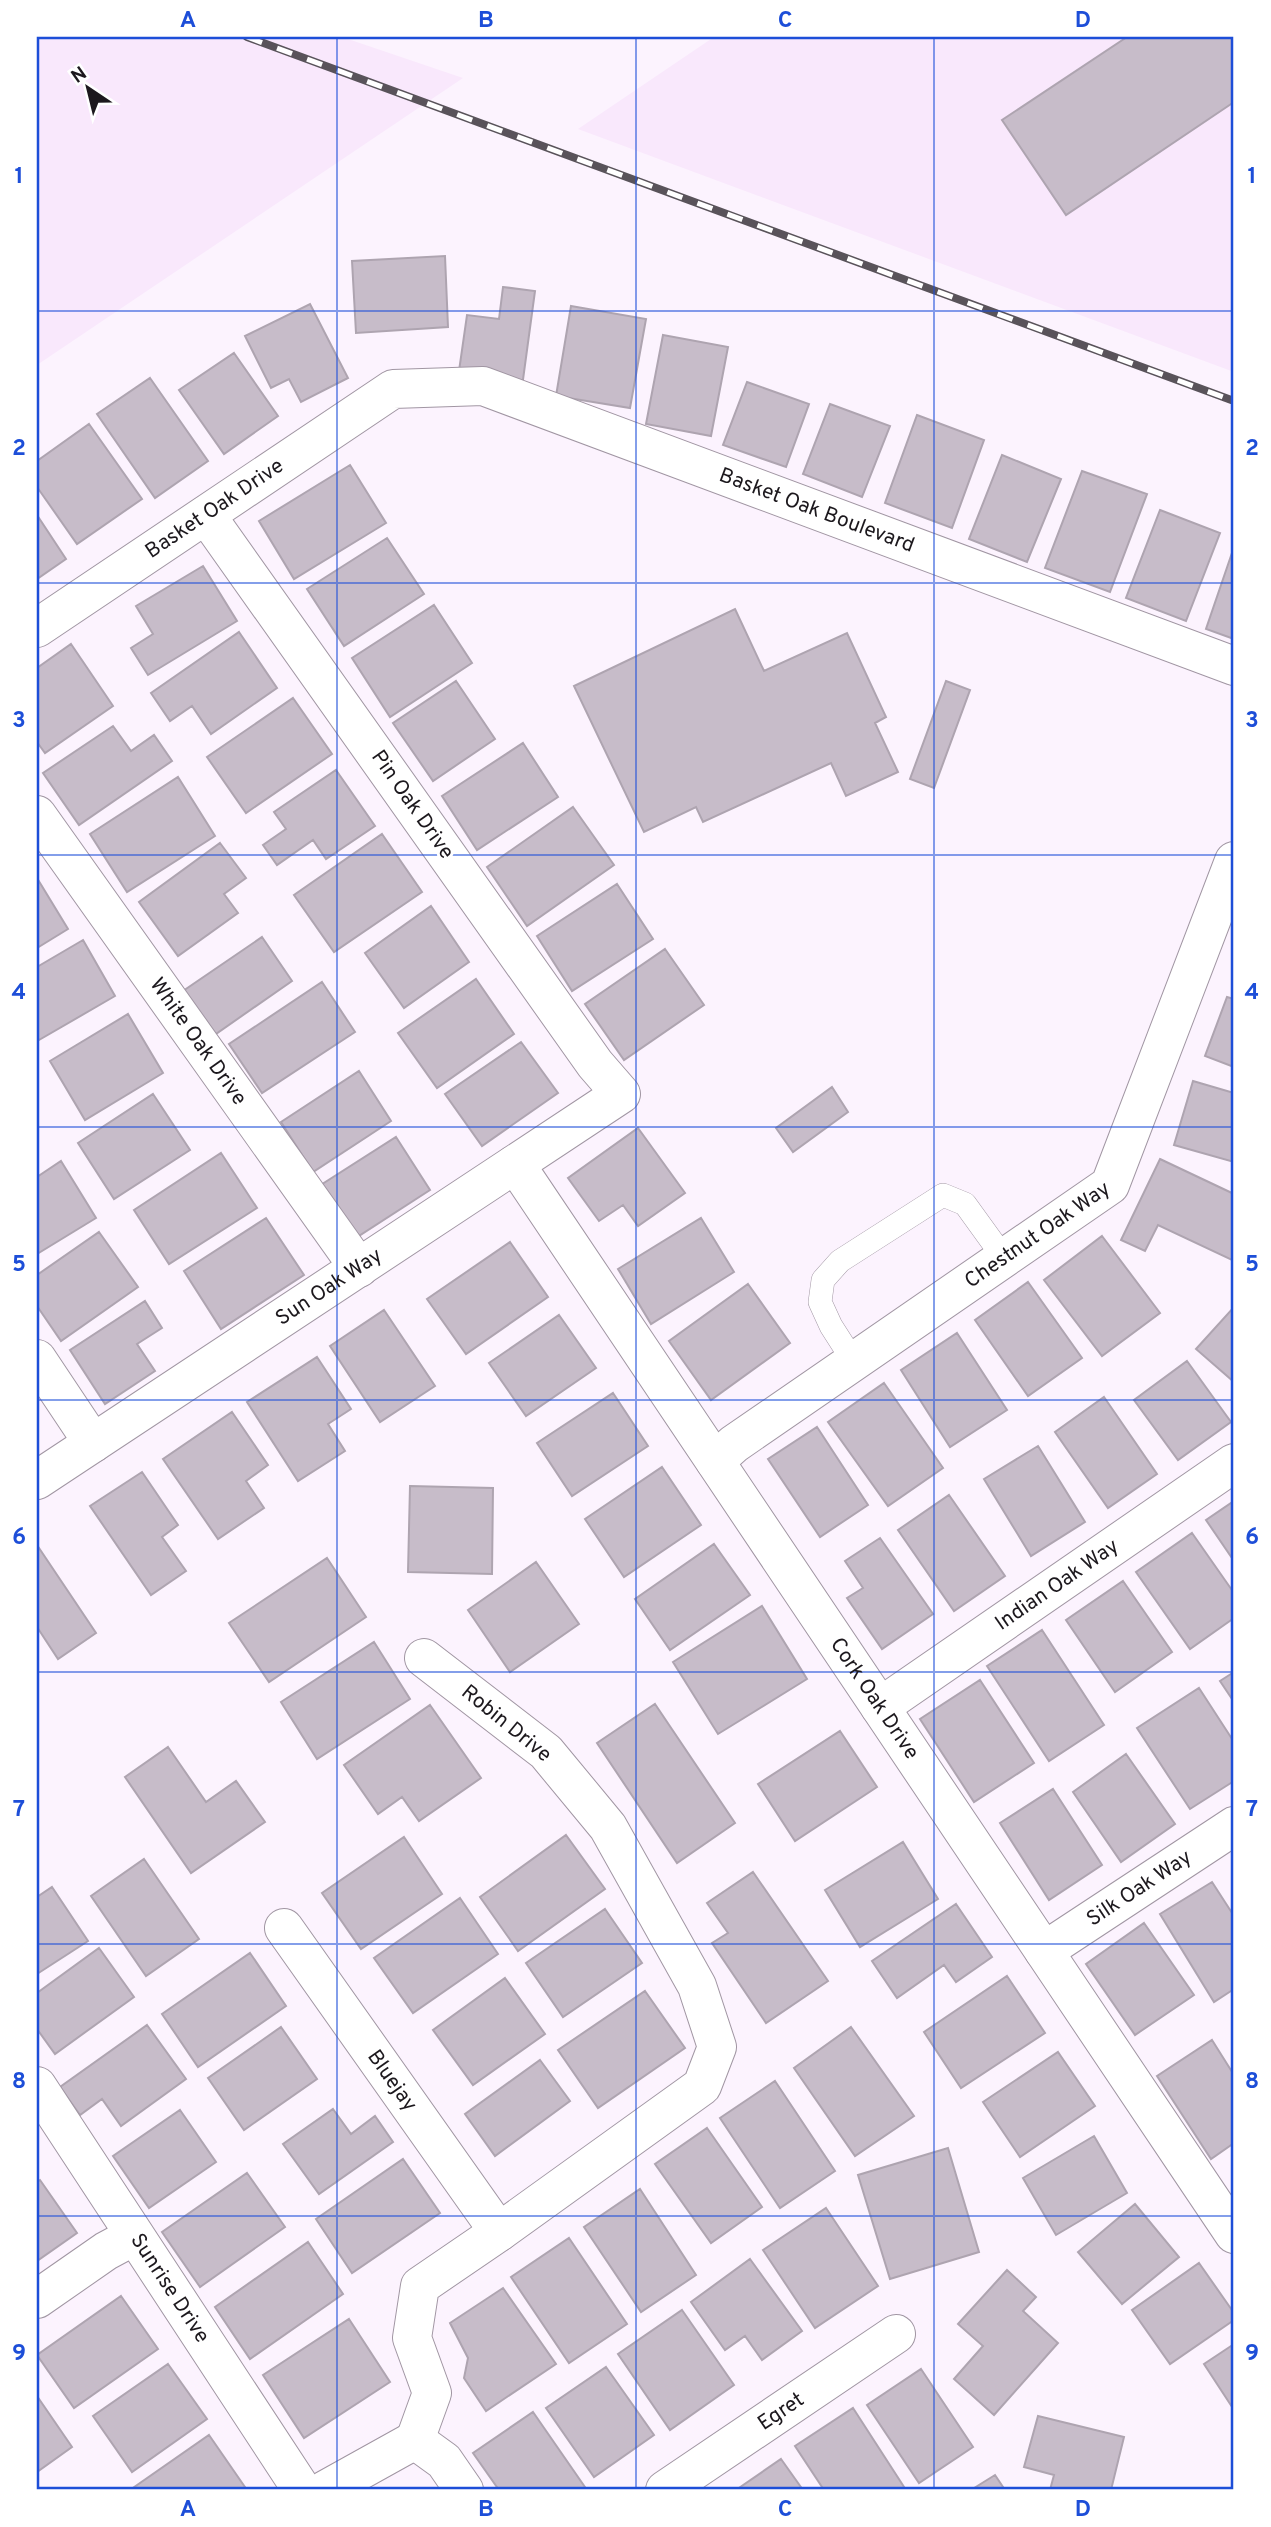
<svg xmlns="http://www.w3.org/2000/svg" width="1271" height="2527" font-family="Overpass,sans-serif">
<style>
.built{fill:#f9e8fc}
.building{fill:#c7bcc9;stroke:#aea4b0;stroke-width:2}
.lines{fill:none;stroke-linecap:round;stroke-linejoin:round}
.lane-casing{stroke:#a196a3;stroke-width:24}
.street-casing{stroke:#a196a3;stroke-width:40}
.lane{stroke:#fff;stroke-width:23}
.street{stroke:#fff;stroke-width:38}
.rail-casing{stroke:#59535a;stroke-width:8}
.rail{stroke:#fff;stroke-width:5;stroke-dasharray:16;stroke-linecap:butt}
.grid{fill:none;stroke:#1d4ed8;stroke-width:2;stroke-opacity:0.55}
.labels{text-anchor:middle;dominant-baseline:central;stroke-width:6;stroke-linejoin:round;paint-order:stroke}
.street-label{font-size:21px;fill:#1c181d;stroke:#fff}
.neatline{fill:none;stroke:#1d4ed8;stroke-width:2.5}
.grid-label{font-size:23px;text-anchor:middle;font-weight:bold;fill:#1d4ed8}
</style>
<rect width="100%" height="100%" fill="#fcf3fe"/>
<path class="built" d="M37,37H342L463,78L37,365Z
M714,37H1234V372L578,129Z"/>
<path class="building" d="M1127,37H1234V102L1066,215L1002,120Z
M445,256L448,327L356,333L352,261Z
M503,287L535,291L522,387L458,378L467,315L499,319Z
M310,304L348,378L301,402L289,379L271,388L245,336Z
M571,306L646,319L630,408L556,396Z
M663,335L728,347L711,436L646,424Z
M234,353L278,416L224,454L179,390Z
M150,378L208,461L155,498L97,414Z
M747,382L809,404L786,467L723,445Z
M830,404L890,426L862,497L803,474Z
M917,415L984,440L952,528L885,503Z
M89,424L142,499L77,544L37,487V461Z
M1002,455L1061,479L1027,562L969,539Z
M350,465L386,523L294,579L259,521Z
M1082,471L1147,494L1110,592L1045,568Z
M1160,510L1220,533L1186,621L1126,598Z
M37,515L66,559L37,579Z
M387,538L424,594L344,646L307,589Z
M1234,547V639L1206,629Z
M203,566L237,621L148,675L131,648L153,634L136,606Z
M434,605L472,663L390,717L352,658Z
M735,609L764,671L847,633L886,717L875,723L898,772L846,796L831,763L703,822L696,807L644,832L574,686Z
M239,632L277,688L211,734L192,706L170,721L151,693Z
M71,644L113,706L45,753L37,742V668Z
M456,681L495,739L433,781L393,723Z
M946,681L970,690L934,788L910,779Z
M293,698L332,754L246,813L207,757Z
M113,726L131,751L154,735L172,761L79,825L43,773Z
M523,743L558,797L477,850L442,796Z
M336,770L375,826L326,859L313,840L277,865L263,845L286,829L274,812Z
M178,777L215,836L127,892L90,834Z
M573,807L614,865L527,926L487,867Z
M382,834L422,892L334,952L294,895Z
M220,843L246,878L224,894L238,913L178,956L139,902Z
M37,878L68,929L37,948Z
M617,884L653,939L572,991L537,936Z
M431,906L469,962L404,1008L365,953Z
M262,937L292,981L213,1036L183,991Z
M83,940L115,996L39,1040L37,1037V967Z
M665,949L704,1005L624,1060L585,1004Z
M476,979L514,1034L437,1088L398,1033Z
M322,982L355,1032L262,1093L229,1044Z
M1227,997L1234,999V1067L1205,1056Z
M128,1014L163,1073L85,1120L50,1061Z
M521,1042L558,1093L482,1146L445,1094Z
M359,1071L391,1121L313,1172L281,1122Z
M1193,1081L1234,1093V1162L1174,1145Z
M832,1087L848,1112L793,1152L776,1128Z
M153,1094L190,1150L114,1199L78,1143Z
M638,1128L685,1193L638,1226L623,1205L599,1221L568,1178Z
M396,1137L430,1190L351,1241L316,1188Z
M221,1153L257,1208L169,1264L134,1210Z
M1160,1159L1234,1194V1255L1232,1260L1158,1225L1145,1251L1121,1240Z
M61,1161L96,1218L37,1254V1177Z
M266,1218L304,1275L221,1329L184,1271Z
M701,1218L734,1272L651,1324L618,1269Z
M99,1232L138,1287L61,1341L37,1306V1275Z
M1102,1236L1160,1313L1102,1356L1044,1280Z
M510,1242L548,1297L466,1354L427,1299Z
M1028,1282L1082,1358L1028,1396L975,1320Z
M748,1284L790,1343L711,1400L669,1341Z
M145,1301L162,1328L137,1344L155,1371L105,1404L70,1350Z
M1234,1307V1382L1196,1349Z
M384,1310L435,1386L380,1422L330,1346Z
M559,1315L596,1368L526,1416L489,1363Z
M957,1333L1007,1410L950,1447L901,1370Z
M317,1357L351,1409L328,1424L345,1451L298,1481L247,1402Z
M1187,1361L1231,1422L1178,1460L1134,1400Z
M884,1383L943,1468L888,1506L828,1422Z
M613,1393L648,1446L572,1496L537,1443Z
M1104,1397L1157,1474L1108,1508L1055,1432Z
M232,1412L268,1465L246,1481L264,1508L218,1539L163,1459Z
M817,1427L868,1505L820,1537L768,1459Z
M1038,1446L1085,1522L1031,1556L984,1479Z
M662,1467L701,1525L624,1577L585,1519Z
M142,1472L178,1525L162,1537L186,1571L151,1595L90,1506Z
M410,1486L493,1488L492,1574L408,1572Z
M949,1495L1005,1576L954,1611L898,1530Z
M1234,1501V1561L1206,1520Z
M1192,1533L1234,1593V1618L1190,1649L1136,1572Z
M880,1538L933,1614L882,1649L847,1598L863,1588L845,1561Z
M714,1544L750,1595L670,1650L635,1599Z
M37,1545L96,1633L58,1659L37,1627Z
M327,1558L366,1617L269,1682L229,1623Z
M536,1562L579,1624L510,1672L468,1610Z
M1123,1581L1172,1652L1115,1692L1066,1620Z
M762,1606L807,1679L718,1734L673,1662Z
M1042,1630L1104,1725L1049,1761L987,1666Z
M374,1642L410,1699L317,1759L281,1702Z
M1234,1672V1702L1220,1681Z
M980,1680L1034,1763L974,1802L920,1719Z
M1199,1688L1234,1742V1781L1190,1809L1137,1728Z
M655,1704L735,1823L677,1863L597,1743Z
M430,1705L481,1778L419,1821L402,1797L378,1814L344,1765Z
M840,1731L877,1787L795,1841L758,1784Z
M168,1747L206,1802L236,1781L265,1822L191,1873L125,1777Z
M1126,1754L1175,1824L1121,1862L1073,1792Z
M1053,1789L1102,1865L1049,1900L1000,1823Z
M566,1835L605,1889L518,1951L480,1897Z
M404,1837L442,1894L361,1949L322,1893Z
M903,1842L938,1899L860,1947L825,1890Z
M144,1859L199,1939L146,1976L91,1896Z
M753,1872L828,1981L766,2023L712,1943L728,1933L707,1903Z
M1212,1882L1234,1916V1989L1214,2002L1160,1914Z
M52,1887L88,1941L37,1974V1897Z
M460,1898L498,1954L413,2013L374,1958Z
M956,1904L992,1957L956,1982L944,1965L897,1998L872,1961Z
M605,1909L642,1963L563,2017L526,1963Z
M1144,1923L1194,1995L1135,2035L1086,1964Z
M99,1948L134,1997L55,2054L37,2029V1993Z
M250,1953L286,2006L198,2067L162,2014Z
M1007,1976L1045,2033L961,2088L924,2032Z
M505,1978L545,2034L473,2085L433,2030Z
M645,1991L685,2048L598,2108L558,2050Z
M147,2025L186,2079L121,2126L102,2099L80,2115L60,2087Z
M281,2027L317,2079L244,2130L208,2078Z
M851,2027L914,2116L855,2156L794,2068Z
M1212,2040L1234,2075V2143L1211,2159L1157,2076Z
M1058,2052L1095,2106L1020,2157L983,2102Z
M540,2060L570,2101L495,2156L465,2114Z
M775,2081L835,2171L780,2208L720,2118Z
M333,2109L351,2134L375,2116L393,2142L319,2194L283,2144Z
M180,2110L216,2162L149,2208L113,2156Z
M707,2128L762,2207L711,2243L655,2164Z
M1094,2136L1127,2193L1056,2235L1023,2178Z
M948,2148L979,2252L890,2279L858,2175Z
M403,2159L440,2213L352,2273L316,2219Z
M247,2173L285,2227L200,2287L162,2232Z
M40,2180L77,2233L37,2261V2182Z
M640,2189L696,2275L641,2312L584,2227Z
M1135,2204L1179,2257L1122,2304L1078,2252Z
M826,2208L878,2286L815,2328L763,2250Z
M569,2238L627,2324L569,2363L511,2277Z
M308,2242L343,2294L250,2359L215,2307Z
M750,2259L802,2331L762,2360L745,2336L725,2350L691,2302Z
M1199,2263L1234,2313V2320L1170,2364L1132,2310Z
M1007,2270L1036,2297L1023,2311L1058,2343L994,2415L954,2379L983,2346L958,2324Z
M503,2288L556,2364L486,2411L464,2378L468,2358L450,2323Z
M121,2296L158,2349L74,2408L37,2355Z
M682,2310L734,2385L670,2430L618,2354Z
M349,2319L390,2382L304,2438L263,2375Z
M1234,2344V2410L1204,2364Z
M168,2364L207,2419L132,2472L93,2416Z
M606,2367L654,2435L594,2477L546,2408Z
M921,2369L973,2447L919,2483L867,2405Z
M37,2396L72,2447L37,2472Z
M853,2408L906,2490H824L795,2446Z
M533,2412L587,2490H499L473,2453Z
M1038,2416L1124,2437L1111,2490H1050L1054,2475L1024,2467Z
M209,2435L247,2490H130Z
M781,2459L803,2490H736Z
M995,2475L1005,2490H971Z"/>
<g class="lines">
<defs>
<path id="lane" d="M854,1362L831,1326L820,1302L823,1280L840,1261L943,1195L965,1204L1004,1258"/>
<g id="street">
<path id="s1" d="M37,628L393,389L483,386L1234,666"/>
<path id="s2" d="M37,815L359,1268"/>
<path id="s3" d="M514,1165L522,1174L1234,2234"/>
<path d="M37,1359L93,1443"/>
<path id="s4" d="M715,1461L734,1444L1110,1185L1234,861"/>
<path id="s5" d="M37,1480L621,1094L595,1064L206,515"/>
<path id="s6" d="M880,1707L1234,1463"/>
<path id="s7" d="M284,1928L499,2232"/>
<path id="s8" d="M1044,1951L1234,1826"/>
<path id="s9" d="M37,2086L302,2490"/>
<path d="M37,2299L106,2251L134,2236"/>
<path d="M415,2440L432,2393L412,2338L420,2286L499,2232L702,2086L717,2047L697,1986L608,1827L546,1752L424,1658"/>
<path d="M415,2440L444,2461L464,2490"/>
<path d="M325,2490L415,2440"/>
<path id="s10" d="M665,2490L896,2334"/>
</g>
</defs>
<use href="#lane" class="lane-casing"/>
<use href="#street" class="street-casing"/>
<use href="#lane" class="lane"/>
<use href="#street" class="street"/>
<defs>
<path id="rail" d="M247,37L1234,401"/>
</defs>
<use href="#rail" class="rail-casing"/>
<use href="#rail" class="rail"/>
</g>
<path class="grid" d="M337,37V2490M636,37V2490M934,37V2490M37,311H1234M37,583H1234M37,855H1234M37,1127H1234M37,1400H1234M37,1672H1234M37,1944H1234M37,2216H1234"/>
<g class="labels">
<g class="street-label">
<text stroke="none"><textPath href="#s1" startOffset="214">Basket Oak Drive</textPath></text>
<text stroke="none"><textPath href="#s1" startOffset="875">Basket Oak Boulevard</textPath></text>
<text transform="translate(412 805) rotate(55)">Pin Oak Drive</text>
<text stroke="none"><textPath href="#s2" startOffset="278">White Oak Drive</textPath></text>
<text stroke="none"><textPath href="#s4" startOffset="394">Chestnut Oak Way</textPath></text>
<text stroke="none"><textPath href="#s5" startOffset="350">Sun Oak Way</textPath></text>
<text stroke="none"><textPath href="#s6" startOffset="215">Indian Oak Way</textPath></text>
<text stroke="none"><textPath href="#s3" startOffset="644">Cork Oak Drive</textPath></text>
<text transform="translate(506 1724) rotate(39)">Robin Drive</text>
<text stroke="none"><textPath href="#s8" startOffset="114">Silk Oak Way</textPath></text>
<text stroke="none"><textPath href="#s7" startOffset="187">Bluejay</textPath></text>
<text stroke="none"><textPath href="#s9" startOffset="242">Sunrise Drive</textPath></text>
<text stroke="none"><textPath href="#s10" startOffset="140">Egret</textPath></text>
</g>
</g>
<rect width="1271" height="2527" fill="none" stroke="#ffffff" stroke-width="77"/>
<g transform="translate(88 88) rotate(325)" stroke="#ffffff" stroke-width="5" paint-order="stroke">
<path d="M0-5L12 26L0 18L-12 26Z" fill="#1c181d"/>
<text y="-10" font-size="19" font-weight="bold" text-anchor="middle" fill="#1c181d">N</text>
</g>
<rect x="38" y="38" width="1194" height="2450" class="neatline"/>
<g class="grid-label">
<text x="188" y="27">A</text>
<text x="486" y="27">B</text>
<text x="785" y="27">C</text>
<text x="1083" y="27">D</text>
<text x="19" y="183">1</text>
<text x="1252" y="183">1</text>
<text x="19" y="455">2</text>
<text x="1252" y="455">2</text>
<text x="19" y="727">3</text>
<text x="1252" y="727">3</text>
<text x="19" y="999">4</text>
<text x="1252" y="999">4</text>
<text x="19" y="1271">5</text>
<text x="1252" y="1271">5</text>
<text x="19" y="1544">6</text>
<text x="1252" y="1544">6</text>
<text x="19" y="1816">7</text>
<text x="1252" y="1816">7</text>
<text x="19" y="2088">8</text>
<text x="1252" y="2088">8</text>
<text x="19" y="2360">9</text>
<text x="1252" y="2360">9</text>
<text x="188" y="2516">A</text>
<text x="486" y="2516">B</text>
<text x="785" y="2516">C</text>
<text x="1083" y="2516">D</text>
</g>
</svg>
